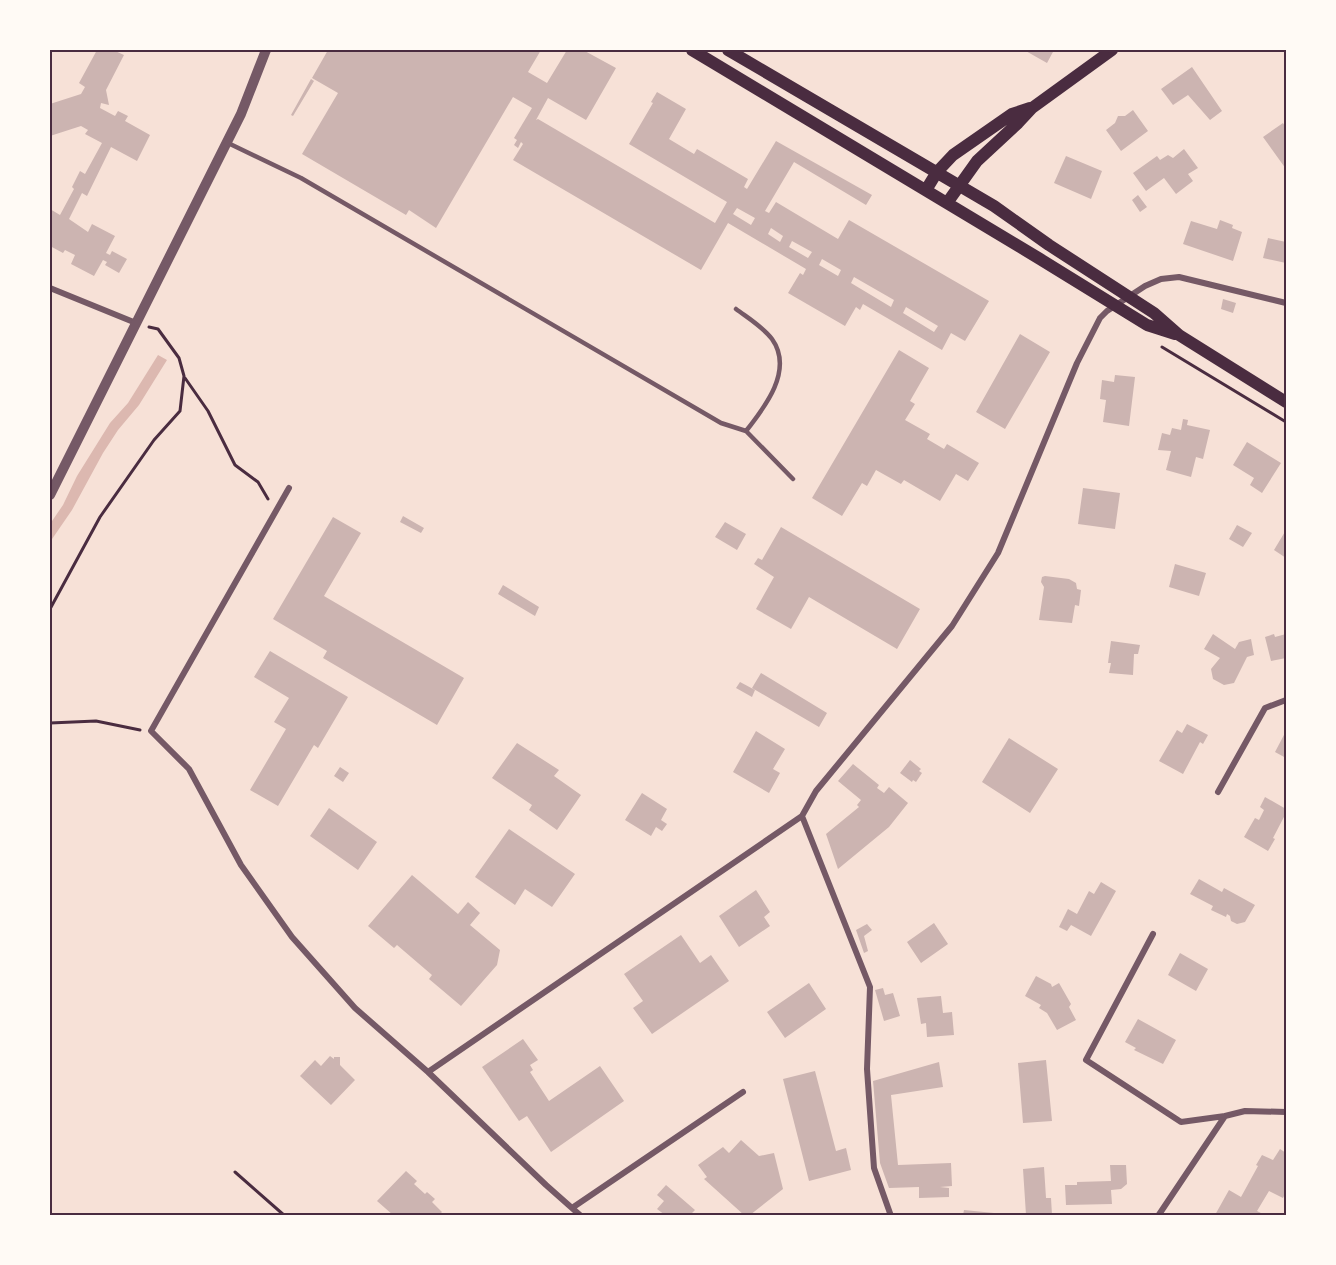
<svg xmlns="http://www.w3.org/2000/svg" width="1336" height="1265" font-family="Manrope,sans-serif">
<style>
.water{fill:#dcb8b0}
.building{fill:#ccb4b1;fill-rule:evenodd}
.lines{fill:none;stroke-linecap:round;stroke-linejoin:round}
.path{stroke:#4a2c40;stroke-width:3}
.service{stroke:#755966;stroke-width:4.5}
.minor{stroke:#755966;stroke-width:6}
.tertiary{stroke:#755966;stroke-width:10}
.secondary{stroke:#4a2c40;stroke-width:12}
.neatline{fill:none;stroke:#4a2c40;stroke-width:2}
</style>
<rect width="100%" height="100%" fill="#f7e1d7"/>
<path class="water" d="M158,355L167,360L139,405L118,430L103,453L72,510L50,542V524L63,505L77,476L110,423L128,403Z"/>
<path class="building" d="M97,50H113L124,55L106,90L109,105L101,103L100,108L115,116L118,111L128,116L125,121L150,135L137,161L111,147L87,196L82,193L69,219L88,232L92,224L115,236L106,253L110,255L112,251L127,259L119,273L105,265L107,262L103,260L94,276L71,264L75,255L65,250L63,253L50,246V209L60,215L74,189L72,187L80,171L85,174L102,143L85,134L88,130L81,126L50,136V104L81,94L85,87L79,83Z
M328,50H541L528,72L547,83L567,50H583L616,68L589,115L586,120L548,98L536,120L538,119L715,223L727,202L629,144L653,103L651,102L657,92L686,109L669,139L694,154L697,149L748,179L744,187L747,189L776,141L872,195L866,205L794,162L765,211L769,213L776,202L838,239L849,220L989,301L965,341L951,333L942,350L863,304L860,310L856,307L845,326L788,293L800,273L803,275L806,269L728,223L701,270L513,160L523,144L521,142L518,148L514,145L517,140L514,138L532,108L513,97L436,228L409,210L406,215L302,154L338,93L312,78ZM737,208L755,218L751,225L733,214ZM771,228L783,236L780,242L768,234ZM792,241L812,252L808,258L789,247ZM822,259L841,270L838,276L819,265ZM854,277L894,300L891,307L851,283ZM906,307L938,326L934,332L903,313Z
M1024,50H1054L1047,63Z
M1192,67L1222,111L1210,120L1188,95L1173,105L1161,89Z
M311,79L314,81L293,116L291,115Z
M1133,110L1148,131L1121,151L1106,130L1115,123L1118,116H1125Z
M1283,123L1286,128V169L1263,137Z
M1184,149L1198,168L1188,174L1193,181L1176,194L1164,178L1146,191L1133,173L1157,156L1160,160L1168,155L1173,158Z
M1066,156L1102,171L1091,199L1054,183Z
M1138,195L1147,207L1140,212L1132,200Z
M1220,220L1233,225L1232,228L1242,232L1233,261L1183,244L1191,221L1217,229Z
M1268,238L1286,242V263L1263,258Z
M1223,299L1236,303L1233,313L1221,309Z
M1020,334L1050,352L1005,429L976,412Z
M899,350L929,368L910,401L915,404L905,420L930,434L927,439L944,449L947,444L979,463L968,481L956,474L940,501L904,480L901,484L876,470L867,486L862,483L842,516L812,498Z
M1115,375L1135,377L1129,426L1103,422L1106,400L1100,399L1102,380L1114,382Z
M1183,419L1188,420L1187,425L1210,430L1203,459L1196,457L1191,477L1166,470L1171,451L1158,450L1162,433L1170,435L1172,428L1181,430Z
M1247,442L1281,463L1262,493L1250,485L1254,478L1233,465Z
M1083,488L1120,493L1115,529L1078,524Z
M403,516L424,528L421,533L400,522Z
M333,517L361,533L324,596L464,678L437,725L323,658L327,651L273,619Z
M725,522L746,534L737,550L715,537Z
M1237,525L1252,533L1243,547L1229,539Z
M781,527L920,609L897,649L809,597L791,629L756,609L774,577L754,564L758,558L762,560Z
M1286,530V558L1274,550Z
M1175,564L1206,573L1199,596L1169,587Z
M1045,576L1069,579L1076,583L1077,589L1081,590L1079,606L1075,605L1072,623L1039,620L1044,587L1041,582L1042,577Z
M503,585L539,607L535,616L498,594Z
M1213,634L1235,649L1239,642L1251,639L1254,655L1247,657L1234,683L1224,685L1213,679L1211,669L1220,658L1204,649Z
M1274,634L1275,637L1286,634V658L1271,661L1265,637Z
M1111,641L1140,645L1138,654H1134L1133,675L1109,673L1111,663H1108Z
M270,651L348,697L318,748L314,745L278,806L250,790L286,729L274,722L289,698L254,677Z
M761,673L827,713L819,727L752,688Z
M740,682L755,690L752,697L736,688Z
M1187,724L1208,735L1203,744L1200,742L1183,774L1159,761L1177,730L1182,733Z
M756,731L785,749L773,769L780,773L769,793L733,772Z
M1285,733L1286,734V758L1275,752Z
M1009,738L1058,769L1030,813L982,782Z
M517,743L559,770L554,776L581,795L557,830L529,810L532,805L492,778Z
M910,760L921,769L919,771L922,773L916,782L913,780L912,782L900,773Z
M853,764L879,785L877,788L884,793L889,787L908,803L889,827L838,869L826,834L859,807L857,805L861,800L838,781Z
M340,767L349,773L343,782L334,776Z
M642,793L667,809L661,820L667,824L662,831L656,827L651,836L625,820Z
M1265,797L1286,809V813L1273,838L1275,839L1268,851L1244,837L1255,818L1259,820L1264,810L1260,807Z
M329,808L377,842L358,870L310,836Z
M509,829L575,874L552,907L525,889L515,905L475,877Z
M412,875L458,914L468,902L480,913L470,925L500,950L497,965L461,1006L429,979L432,975L397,945L394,948L368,926Z
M1199,879L1222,892L1224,888L1255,905L1245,922L1237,924L1231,921L1230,916L1227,914L1226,917L1211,910L1213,906L1190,894Z
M1101,882L1116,891L1091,936L1071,925L1067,931L1059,927L1068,909L1077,914L1089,891L1094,894Z
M756,890L770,912L764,917L770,926L739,947L719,916Z
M934,923L948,944L921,963L907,942Z
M867,924L872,930L864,936L868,951L864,953L856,930Z
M681,935L700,963L711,955L729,981L652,1034L633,1008L643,1001L624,974Z
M1180,953L1208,969L1196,991L1168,975Z
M1036,976L1051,984L1052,987L1059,983L1071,1004L1069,1007L1076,1020L1057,1030L1047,1013L1039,1008L1041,1005L1025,996Z
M809,983L826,1009L785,1038L767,1012Z
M883,988L885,995L893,993L900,1016L884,1021L875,990Z
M941,996L943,1013L952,1012L954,1035L927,1037L926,1023L921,1024L917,998Z
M1138,1019L1176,1040L1163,1064L1134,1050L1136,1048L1125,1042Z
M523,1039L538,1060L530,1065L533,1070L530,1072L549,1101L600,1066L624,1101L551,1152L527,1116L519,1121L482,1067Z
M330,1056L334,1059V1057H340V1065L355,1080L331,1105L300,1076L315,1060L321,1066Z
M1046,1060L1052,1121L1023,1123L1018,1063Z
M939,1062L943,1087L891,1095L898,1165L951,1163L952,1186L940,1187L949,1188V1197L919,1198V1187L889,1188L880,1163L873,1081Z
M815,1071L836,1151L846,1148L851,1170L809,1181L783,1079Z
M741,1140L759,1156L774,1153L783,1189L750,1215H744L704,1179L707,1177L698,1165L723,1147L729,1153Z
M1280,1149L1286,1153V1192L1283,1198L1269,1191L1257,1211L1263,1214L1262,1215H1215L1229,1190L1241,1197L1258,1166L1256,1165L1262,1155L1273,1160Z
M1110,1165H1126L1127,1184L1121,1189L1111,1190L1112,1204L1066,1205L1065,1185H1077V1182L1111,1181Z
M1044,1167L1046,1198H1051L1052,1215H1026L1023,1169Z
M406,1171L417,1181L414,1184L425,1194L427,1192L435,1199L432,1202L442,1212L439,1215H393L377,1201Z
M666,1185L695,1210L690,1215H665L657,1209L664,1201L657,1195Z
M964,1210L994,1213V1215H963Z"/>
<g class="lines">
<path class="path" d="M1162,347L1286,422
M185,378L208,411L235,465L258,482L268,499
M50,609L100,517L154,440L180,411L184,376L179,358L158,329L149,327
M50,723L96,721L140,730
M235,1172L285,1216"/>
<path class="service" d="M228,143L301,178L721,423L746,431L793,479
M736,309C748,318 763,327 772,339C794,370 765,407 746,431"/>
<path class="minor" d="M50,288L136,323
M289,488L151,731L189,769L241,865L292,937L355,1008L428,1072
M1218,792L1265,708L1286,700
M802,816L870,987L867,1069L874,1168L891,1216
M1153,934L1086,1060L1181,1122L1225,1116
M572,1208L743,1092
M581,1216L546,1185L428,1072L802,816L816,791L952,626L998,553L1077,363L1100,318L1107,311L1145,286L1161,279L1179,277L1286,303
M1158,1216L1225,1116L1245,1111L1286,1112"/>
<path class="tertiary" d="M50,495L241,114L266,50"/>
<path class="secondary" d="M692,50L1040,259L1147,325L1175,334
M728,50L994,206L1049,245L1154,313L1179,335L1286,402
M926,190L937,172L953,155L1012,114L1030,108
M947,203L977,161L1018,123L1032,108L1112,50"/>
</g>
<rect width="1336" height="1265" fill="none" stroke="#fffaf5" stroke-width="102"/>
<rect x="51" y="51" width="1234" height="1163" class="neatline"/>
</svg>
